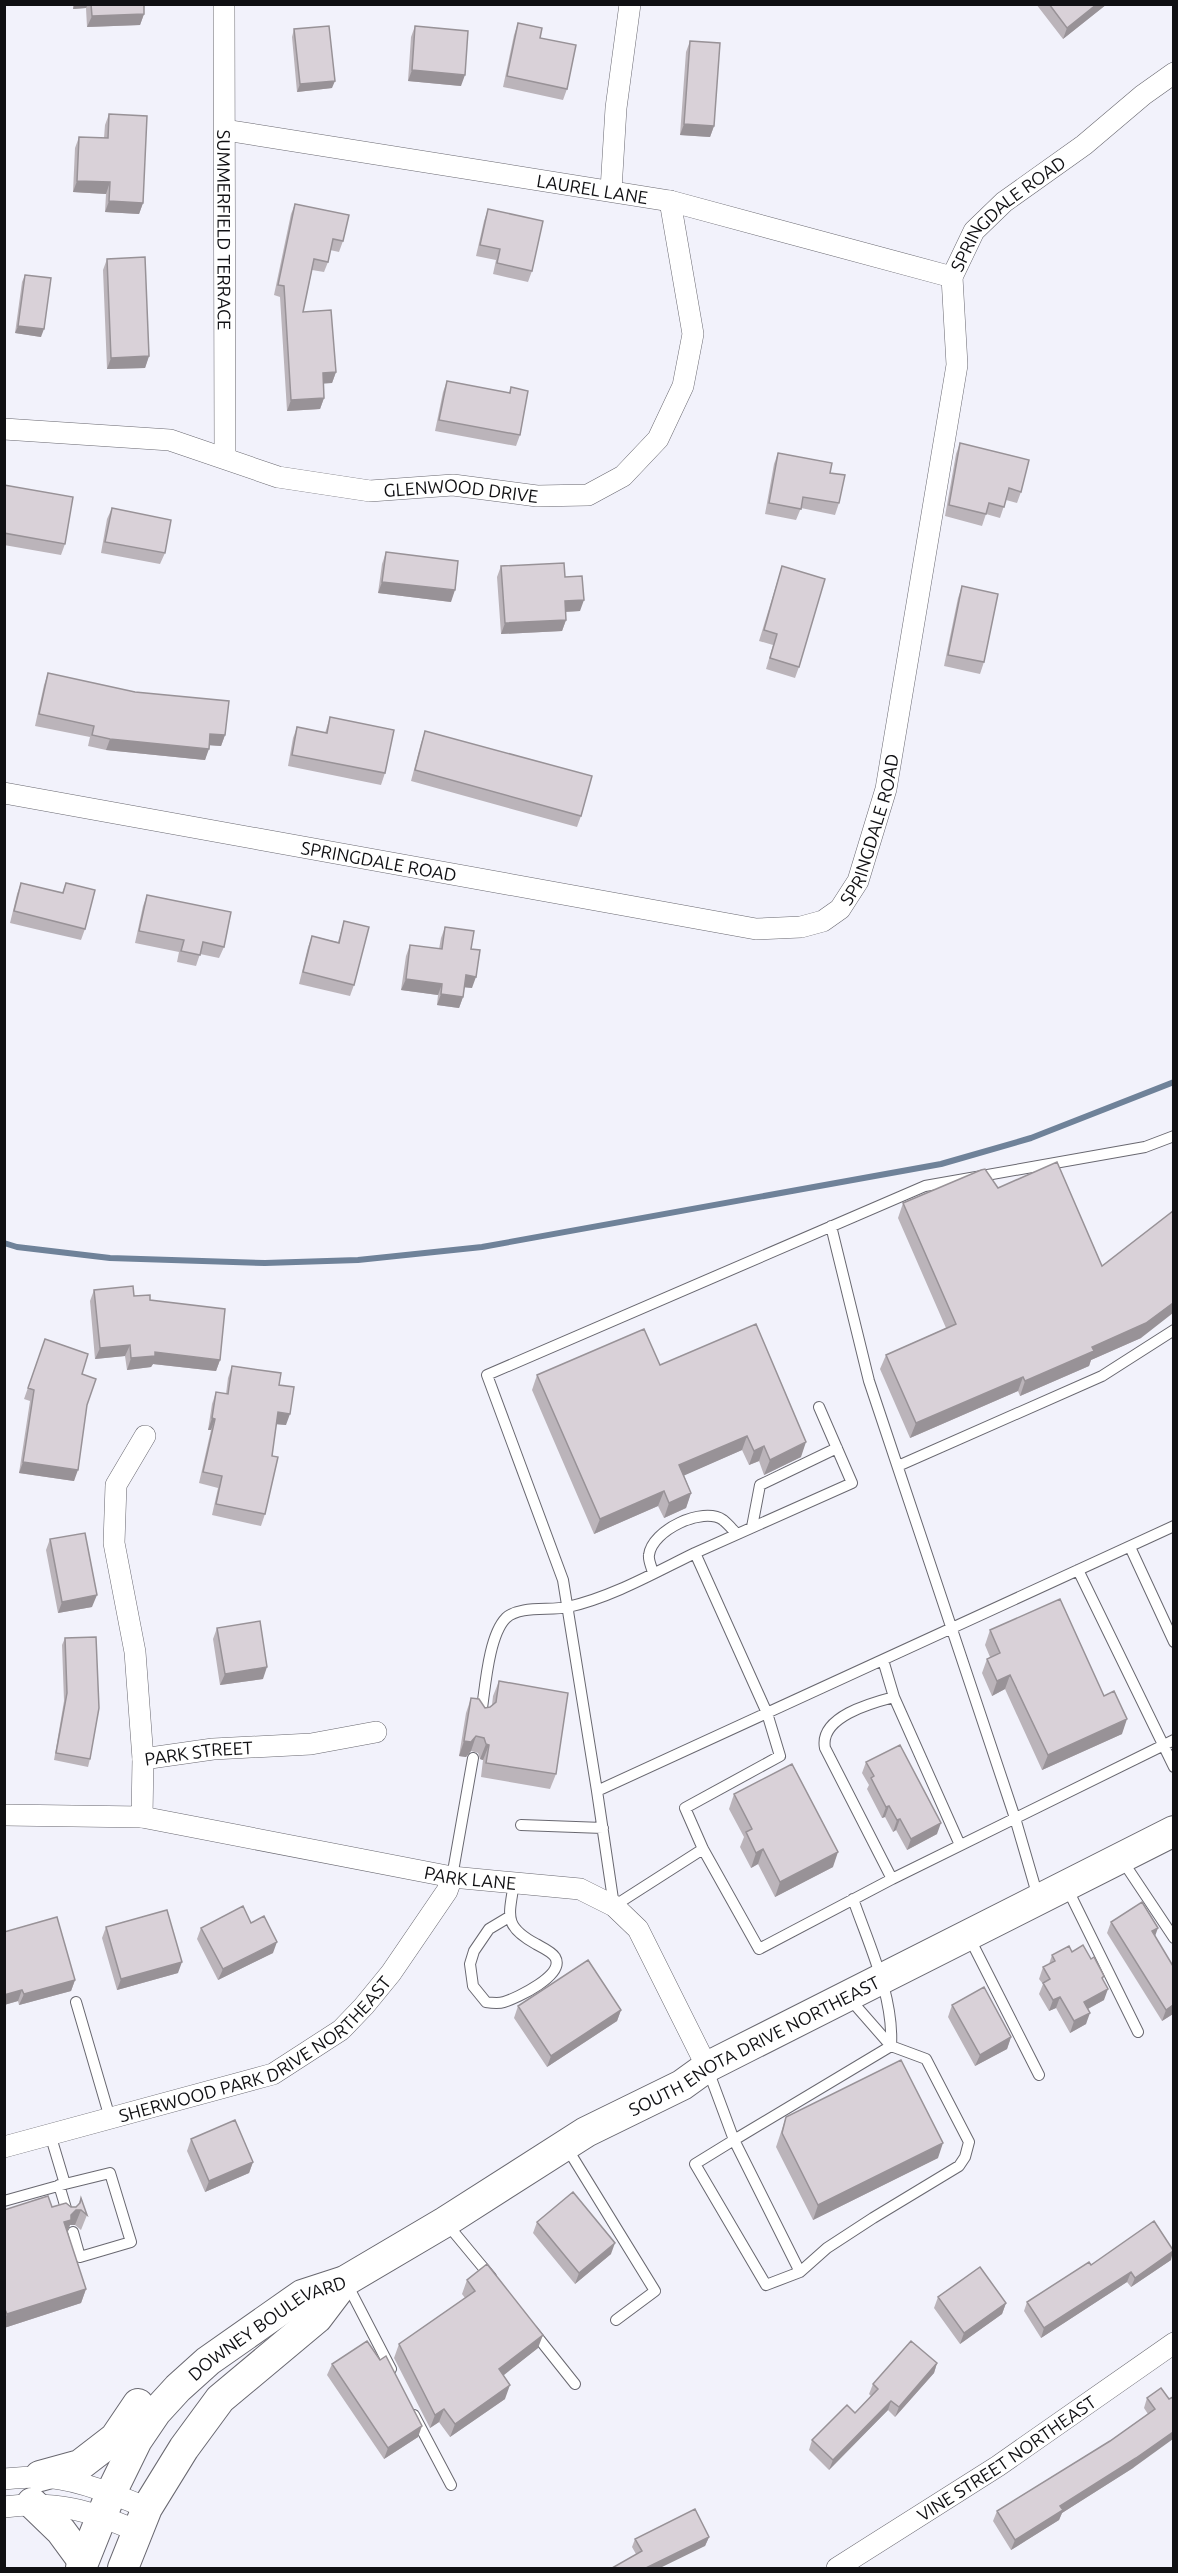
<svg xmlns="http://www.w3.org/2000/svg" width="1178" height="2573" font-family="Ubuntu,sans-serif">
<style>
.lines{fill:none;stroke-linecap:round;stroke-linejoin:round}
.stream{stroke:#6f8299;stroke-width:6}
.lane-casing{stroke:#696870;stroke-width:12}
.street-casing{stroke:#696870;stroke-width:22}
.secondary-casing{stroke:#696870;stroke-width:32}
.lane{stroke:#fff;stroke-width:10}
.street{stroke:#fff;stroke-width:21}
.secondary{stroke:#fff;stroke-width:30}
.wall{fill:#bbb4ba}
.shaded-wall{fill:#989297}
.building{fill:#d9d1d8;stroke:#989297;stroke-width:1.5}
.labels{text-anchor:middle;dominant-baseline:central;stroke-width:4.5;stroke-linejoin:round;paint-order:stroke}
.street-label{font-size:18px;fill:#101013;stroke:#fff}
</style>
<rect width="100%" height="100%" fill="#f2f2fb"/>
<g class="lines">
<path class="stream" d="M4,1243L17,1247L110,1258L265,1263L358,1260L482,1247L941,1164L1031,1138L1174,1082"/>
<defs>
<path id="lane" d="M831,1226L869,1381L1015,1818L1038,1897
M819,1407L852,1483L695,1553L767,1713L780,1756L685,1808L703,1849L759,1949L892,1879L1174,1740
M898,1466L1102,1376L1174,1330
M752,1527L760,1485L837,1448
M1130,1547L1174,1642
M1078,1570L1174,1767
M653,1573C652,1568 648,1560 649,1555C652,1530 703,1506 723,1520C728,1524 733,1530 737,1534
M883,1660L894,1697L960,1845
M481,1715C485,1691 488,1636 506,1618C520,1605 550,1611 568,1607C612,1597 654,1573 695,1553
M597,1791L563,1580L487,1375L925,1186L1145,1147L1174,1136
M521,1825L603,1828
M703,1849L614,1906L597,1791L1174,1526
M1122,1860L1174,1938
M452,1877L473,1758
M892,1879L825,1748C819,1717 871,1703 894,1697
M1067,1888L1138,2032
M853,1899C869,1945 894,1997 891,2046
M509,1917L489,1929L474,1951L470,1964L473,1986L486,2002C492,2003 498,2004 504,2002C517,1998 566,1975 555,1957C551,1951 541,1947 536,1944C503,1926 509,1916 514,1883
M969,1937L1039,2075
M76,2002L110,2118
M708,2070L734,2140L891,2046
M567,2148L655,2291L616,2320
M65,2184L110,2173L131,2242L80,2257L73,2232
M59,2185L68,2215
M4,2201L65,2184L50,2134
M447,2224L491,2277
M800,2272L734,2140L695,2164L766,2285L800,2272L827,2248L873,2218L959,2166L965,2157L969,2142L926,2059L891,2046L849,1998
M347,2284L391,2369
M532,2330L575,2384
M414,2415L451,2485"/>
<g id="street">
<path id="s1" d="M224,4L225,457"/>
<path id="s2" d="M225,130L670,201L952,277"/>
<path d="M611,190L616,108L630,4"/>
<path id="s3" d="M4,429L170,440L278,477L370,491L453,485L537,496L588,495L623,476L658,439L683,386L693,334L670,201"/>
<path id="s4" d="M4,793L756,929L801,927L823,921L840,909L858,881L886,789L957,365L952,277L974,231L1004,202L1084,145L1143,95L1174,73"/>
<path d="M143,1759L135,1652L114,1543L116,1485L145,1436"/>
<path id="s5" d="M4,1815L142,1817L143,1759L213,1749L311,1744L376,1732"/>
<path id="s6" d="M142,1817L452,1877L580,1889L614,1906L638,1929L707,2067"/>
<path id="s7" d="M4,2147L273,2074L341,2030L364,2006L391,1973L447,1891L452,1877"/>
<path d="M4,2479C15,2478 27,2477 38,2477C70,2476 117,2495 147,2508"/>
<path d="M4,2507C55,2500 91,2511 137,2531"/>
<path id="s8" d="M837,2568L998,2466L1174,2343"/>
</g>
<g id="secondary">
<path d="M40,2476L80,2465L115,2438L138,2404"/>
<path d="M32,2503L61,2531L83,2561"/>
<path id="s9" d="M81,2568L111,2493L137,2440L156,2412L178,2388L208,2361L302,2295L345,2281L445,2222L586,2132L682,2085L707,2067L1174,1831"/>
<path d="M123,2568L147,2508L184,2448L220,2399L317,2318L345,2281"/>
</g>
</defs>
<use href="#lane" class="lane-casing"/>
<use href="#street" class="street-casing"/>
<use href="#secondary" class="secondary-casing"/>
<use href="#lane" class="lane"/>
<use href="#street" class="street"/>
<use href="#secondary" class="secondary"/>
</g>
<path class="wall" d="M73,4H144V14L140,25L87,27L86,8L73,9Z
M1036,4H1107L1063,39Z
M518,23L540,38L567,89L563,100L503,87L514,35Z
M415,26L461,86L408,81L411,37Z
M294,29L332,88L297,92L292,37Z
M690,41L714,126L710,137L680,135L686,52Z
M109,114L143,203L139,214L105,212L106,194L73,192L75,148L79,137L104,138L105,125Z
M295,204L343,241L339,252L330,250L328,262L324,272L312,270L303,312L336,372L332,383H323L324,398L320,409L287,411L280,297L274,295L291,214Z
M488,209L532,271L528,282L493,274L496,260L476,256L484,221Z
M107,259L149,356L145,368L107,369L103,270Z
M25,275L41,337L15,333L22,282Z
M447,381L509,393L511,387L520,435L516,446L435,431L443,392Z
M960,443L1021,492L1017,503L1006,500L1000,518L986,514L982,526L945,516L956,454Z
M778,453L830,473L839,503L835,515L801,508L796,520L765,514L774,464Z
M4,485L65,544L61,555L4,545Z
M112,508L165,553L160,564L101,553L107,519Z
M386,552L451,602L378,593L382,564Z
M501,566L565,577L580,611L566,612V620L562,631L501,634L497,577Z
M782,566L799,667L795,678L766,669L773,645L759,641Z
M962,586L984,662L980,674L944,666L958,598Z
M48,673L225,735L221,746L209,745L205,760L106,750L88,746L90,737L35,726L44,685Z
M330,717L385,773L381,785L288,766L293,738L297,727L325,733Z
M425,731L581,816L577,827L411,781L421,743Z
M21,883L62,893L66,883L85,929L81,940L10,923L17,894Z
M147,895L224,947L219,958L200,954L196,966L177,962L179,952L135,943L143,906Z
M344,921L354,985L350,996L299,984L308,947L312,936L338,942Z
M445,927L471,949L472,988L464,987L463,997L459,1008L437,1005L438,995L401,990L406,956L410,945L439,949L441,938Z
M998,1188L1102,1266L1141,1338L1091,1360L1089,1366L1020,1396L1018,1391L910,1438L880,1369L886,1355L946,1328L898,1218L903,1203Z
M94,1290L134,1296L150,1300L220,1360L216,1371L153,1364L151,1367L127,1370L125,1356L95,1359L90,1301Z
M45,1339L82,1374L87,1405L74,1481L19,1473L30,1401L24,1399Z
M660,1365L801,1457L764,1475L759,1461L749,1465L742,1450L684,1475L691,1493L686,1508L664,1518L658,1506L594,1534L532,1390L537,1375Z
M232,1366L279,1385L286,1425L276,1424L265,1514L261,1526L212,1515L218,1488L199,1483L211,1430H208L212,1404L216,1392L226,1394L228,1378Z
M50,1539L92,1607L58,1613L46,1550Z
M217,1628L263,1679L220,1685L213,1639Z
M990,1630L1104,1696L1122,1734L1042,1770L1005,1689L992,1696L982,1673L987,1659L990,1657L985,1645Z
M65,1638L90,1759L88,1767L54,1760L64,1701L62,1645Z
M499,1681L556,1774L550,1789L481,1777L483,1760L480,1759L478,1753L471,1751L466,1757L459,1756L466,1713L471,1698L485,1708L490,1707L492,1705L493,1696Z
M866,1762L937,1834L907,1850L896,1830L893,1832L885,1817L882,1818L867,1789L869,1785L862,1773Z
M734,1794L833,1867L775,1897L758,1864L751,1868L740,1847L744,1837L729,1809Z
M1111,1922L1155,1936L1173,2014L1162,2021L1107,1933Z
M251,1923L273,1953L218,1980L197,1939L201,1928Z
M106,1927L178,1973L117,1990L102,1938Z
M4,1932L75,1980L71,1991L19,2005L18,2001L4,2005Z
M1072,1952L1103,1980L1104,2000L1088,2009L1086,2024L1070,2033L1056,2008L1049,2011L1039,1994L1043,1984L1039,1979L1043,1967L1049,1964L1052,1955Z
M952,2005L1011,2037L1007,2049L975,2066L948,2017Z
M518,2006L621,2010L617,2021L547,2067L514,2018Z
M786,2117L938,2158L813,2220L776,2147Z
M191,2139L253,2162L249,2173L205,2192L187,2151Z
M81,2198L87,2215L81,2230L75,2225H70L67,2232L86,2289L81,2303L4,2328V2210L76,2207L78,2205Z
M537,2222L611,2254L575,2284L533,2233Z
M1171,2260L1131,2287L1127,2282L1041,2338L1024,2311L1027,2302L1091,2265Z
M467,2280L538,2348L503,2375L505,2399L450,2437L439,2422L430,2428L394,2358L399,2344L465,2298L462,2294Z
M938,2297L1006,2303L1002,2314L960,2344L934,2308Z
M937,2363L934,2373L895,2417L888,2410L829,2470L809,2450L812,2440L855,2413L871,2396L869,2394L873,2384Z
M332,2364L418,2437L384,2459L327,2375Z
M1147,2398L1169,2399L1133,2468L1062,2513L1059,2520L1011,2550L993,2521L997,2511L1110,2441L1148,2414L1144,2408Z
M709,2537L705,2546L636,2554L632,2547L635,2539Z"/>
<path class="shaded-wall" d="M75,4H88L86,8L73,9Z
M1097,4H1107L1063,39L1067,28Z
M144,14L140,25L87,27L92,16Z
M412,70L465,75L461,86L408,81Z
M335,81L332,88L297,92L300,84Z
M684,124L714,126L710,137L680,135Z
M77,181L110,182L106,194L73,192Z
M109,201L143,203L139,214L105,212Z
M18,326L44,329L41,337L15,333Z
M149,356L145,368L107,369L111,358Z
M336,372L332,383L319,384L323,373Z
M324,398L320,409L287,411L291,400Z
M382,582L455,590L451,602L378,593Z
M584,600L580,611L561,612L565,601Z
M566,620L562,631L501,634L505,623Z
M210,734L225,735L221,746L206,745Z
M110,739L209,749L205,760L106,750Z
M466,975L476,977L472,988L462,987Z
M406,979L442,984L438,995L401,990Z
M441,994L463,997L459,1008L437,1005Z
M1173,1303V1313L1141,1338L1091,1360L1089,1366L1020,1396L1025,1381L1092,1347Z
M130,1345L125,1356L95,1359L100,1348Z
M155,1352L220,1360L216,1371L153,1364L151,1367L127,1370L131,1358Z
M1023,1377L1018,1391L910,1438L916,1423Z
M278,1412L290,1414L286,1425L274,1424Z
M212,1418L215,1419L211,1430H208Z
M747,1436L742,1450L674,1480L679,1465Z
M806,1442L801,1457L764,1475L770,1460Z
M764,1446L759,1461L749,1465L754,1451Z
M23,1462L78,1470L74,1481L19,1473Z
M664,1491L658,1506L594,1534L600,1519Z
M691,1493L686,1508L664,1518L669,1503Z
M97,1595L92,1607L58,1613L62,1602Z
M267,1667L263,1679L220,1685L225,1674Z
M1010,1675L1005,1689L992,1696L997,1681Z
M1127,1719L1122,1734L1042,1770L1048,1755Z
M476,1736L471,1751L466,1757L459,1756L464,1741Z
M486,1744L489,1745L483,1760L480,1759Z
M889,1806L885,1817L882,1818L886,1807Z
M900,1819L896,1830L893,1832L897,1820Z
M941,1823L937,1834L907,1850L911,1839Z
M763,1849L758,1864L751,1868L756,1853Z
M838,1852L833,1867L775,1897L780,1882Z
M1158,1928L1154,1939L1152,1931Z
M277,1942L273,1953L218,1980L223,1969Z
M182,1962L178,1973L117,1990L121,1979Z
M75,1980L71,1991L19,2005L24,1994Z
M1108,1989L1104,2000L1080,2013L1084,2002Z
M22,1990L18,2001L4,2005V1995Z
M1060,1997L1056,2008L1049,2011L1053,2000Z
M1173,2005V2014L1162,2021L1166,2010Z
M621,2010L617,2021L547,2067L551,2056Z
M1090,2013L1086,2024L1070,2033L1074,2021Z
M1011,2037L1007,2049L975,2066L980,2055Z
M943,2143L938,2158L813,2220L818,2205Z
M253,2162L249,2173L205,2192L209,2181Z
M76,2210H81L75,2225H70L66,2235L64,2222Z
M615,2243L611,2254L575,2284L579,2273Z
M1173,2251L1171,2260L1131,2287L1135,2278Z
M1131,2272L1127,2282L1041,2338L1044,2328Z
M86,2289L81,2303L4,2328V2321L7,2314Z
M1006,2303L1002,2314L960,2344L964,2333Z
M543,2335L538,2348L494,2383L499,2369Z
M937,2363L934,2373L895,2417L899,2407Z
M510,2385L505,2399L450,2437L455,2424Z
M891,2401L888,2410L829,2470L833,2460Z
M444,2409L439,2422L430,2428L435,2415Z
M422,2426L418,2437L384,2459L388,2448Z
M1173,2432V2439L1133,2468L1062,2513L1059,2520L1011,2550L1015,2540L1060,2506Z
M709,2537L705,2546L660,2568H646Z"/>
<path class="building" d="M91,4H144V14L92,16Z
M1049,4H1097L1067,28Z
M518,23L542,28L540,38L576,45L567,89L507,76Z
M329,26L335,81L300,84L294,29Z
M415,26L468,31L465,75L412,70Z
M690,41L720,43L714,126L684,124Z
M109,114L147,116L143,203L109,201L110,182L77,181L79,137L108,138Z
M295,204L349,215L343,241L333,239L328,262L314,259L303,312L331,310L336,372L323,373L324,398L291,400L284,286L278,285Z
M488,209L543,221L532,271L497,263L500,249L480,245Z
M145,257L149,356L111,358L107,259Z
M25,275L51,278L44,329L18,326Z
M447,381L510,393L511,387L528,391L520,435L439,420Z
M960,443L1029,460L1021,492L1009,488L1004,507L989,503L986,514L949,505Z
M778,453L832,463L830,473L845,475L839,503L803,497L801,509L769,503Z
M4,485L73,497L65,544L4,533Z
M112,508L171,520L165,553L105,542Z
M386,552L458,561L455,590L382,582Z
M564,563L565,577L582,576L584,600L565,601L566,620L505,623L501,566Z
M782,566L825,579L799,667L770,658L777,634L764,630Z
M962,586L998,594L984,662L948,655Z
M48,673L135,692L229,701L225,735L210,734L209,749L110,739L92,735L94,726L39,714Z
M330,717L394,730L385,773L292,755L297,727L327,733Z
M425,731L592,776L581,816L415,770Z
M21,883L63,893L66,883L95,890L85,929L14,911Z
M147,895L231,912L224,947L203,942L200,955L181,951L184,940L139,931Z
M344,921L369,927L354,985L303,972L312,936L339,943Z
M445,927L474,931L471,949L480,950L476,977L466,975L463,997L441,994L442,984L406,979L410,945L442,949Z
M1057,1162L1102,1266L1173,1211V1303L1146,1323L1092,1347L1094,1351L1025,1381L1023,1377L916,1423L886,1355L956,1324L903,1203L981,1170L985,1169L998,1188Z
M133,1286L134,1296L150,1295V1300L225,1309L220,1360L155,1352V1356L131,1358L130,1345L100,1348L94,1290Z
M756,1324L806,1442L770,1460L764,1446L754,1451L747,1436L679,1465L691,1493L669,1503L664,1491L600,1519L537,1375L644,1329L660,1365Z
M45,1339L88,1354L82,1374L96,1379L87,1405L78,1470L23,1462L34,1390L28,1388Z
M232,1366L281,1373L279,1385L294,1387L290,1414L278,1412L272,1456L278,1457L265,1514L216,1504L222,1476L203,1472L215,1419L212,1418L216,1392L228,1394Z
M85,1533L97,1595L62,1602L50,1539Z
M1060,1599L1104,1696L1114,1691L1127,1719L1048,1755L1010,1675L997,1681L987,1659L1000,1653L990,1630Z
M260,1621L267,1667L225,1674L217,1628Z
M96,1637L99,1708L90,1759L56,1753L67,1693L65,1638Z
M499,1681L568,1693L556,1774L486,1763L489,1745L486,1744L484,1738L476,1736L471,1742L464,1741L471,1698L479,1699L485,1708L490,1707L496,1702Z
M900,1745L941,1823L911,1839L900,1819L897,1820L889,1806L886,1807L871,1778L874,1776L866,1762Z
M792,1764L838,1852L780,1882L763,1849L756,1853L746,1832L752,1829L734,1794Z
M1142,1902L1158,1928L1152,1931L1173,1966V2005L1166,2010L1111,1922Z
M243,1906L251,1923L264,1916L277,1942L223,1969L201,1928Z
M167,1910L182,1962L121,1979L106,1927Z
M57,1917L75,1980L24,1994L22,1990L4,1995V1932Z
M1083,1945L1091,1959L1094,1957L1104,1976L1102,1978L1108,1989L1084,2002L1090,2013L1074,2021L1060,1997L1053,2000L1043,1983L1050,1979L1043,1967L1055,1961L1052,1955L1069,1946L1072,1952Z
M588,1960L621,2010L551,2056L518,2006Z
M984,1987L1011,2037L980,2055L952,2005Z
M901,2060L943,2143L818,2205L782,2133L786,2117Z
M235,2120L253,2162L209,2181L191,2139Z
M573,2192L615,2243L579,2273L537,2222Z
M48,2196L52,2207L66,2203L71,2207H76L80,2203L81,2198L87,2215L81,2210H76L71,2215V2220L64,2222L86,2289L7,2314L4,2307V2210Z
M1154,2221L1173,2250V2251L1135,2278L1131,2272L1044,2328L1027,2302L1089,2262L1091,2265Z
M487,2264L543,2335L499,2369L510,2385L455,2424L444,2409L435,2415L399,2344L475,2291L467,2280Z
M980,2267L1006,2303L964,2333L938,2297Z
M367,2341L380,2360L386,2356L422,2426L388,2448L332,2364Z
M911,2341L937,2363L899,2407L891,2401L833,2460L812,2440L847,2405L855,2413L878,2389L873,2384Z
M1161,2388L1169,2399L1173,2397V2432L1136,2458L1060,2506L1063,2510L1015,2540L997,2511L1110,2441L1155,2409L1147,2398Z
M695,2509L709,2537L646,2568H612L642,2551L635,2539Z"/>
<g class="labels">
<g class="street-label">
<text stroke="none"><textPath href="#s2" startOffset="372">LAUREL LANE</textPath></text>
<text stroke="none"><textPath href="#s4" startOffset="1587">SPRINGDALE ROAD</textPath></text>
<text stroke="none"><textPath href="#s1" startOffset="226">SUMMERFIELD TERRACE</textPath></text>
<text stroke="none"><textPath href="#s3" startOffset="465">GLENWOOD DRIVE</textPath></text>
<text stroke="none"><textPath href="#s4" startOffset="939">SPRINGDALE ROAD</textPath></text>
<text stroke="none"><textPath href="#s4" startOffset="381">SPRINGDALE ROAD</textPath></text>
<text stroke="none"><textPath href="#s5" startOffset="252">PARK STREET</textPath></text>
<text stroke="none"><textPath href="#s6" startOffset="334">PARK LANE</textPath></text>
<text stroke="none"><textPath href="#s7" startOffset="274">SHERWOOD PARK DRIVE NORTHEAST</textPath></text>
<text stroke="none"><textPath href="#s9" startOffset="879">SOUTH ENOTA DRIVE NORTHEAST</textPath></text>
<text stroke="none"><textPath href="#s9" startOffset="315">DOWNEY BOULEVARD</textPath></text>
<text stroke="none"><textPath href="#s8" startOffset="202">VINE STREET NORTHEAST</textPath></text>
</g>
</g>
<rect width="1178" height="2573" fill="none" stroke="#101013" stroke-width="12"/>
</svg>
